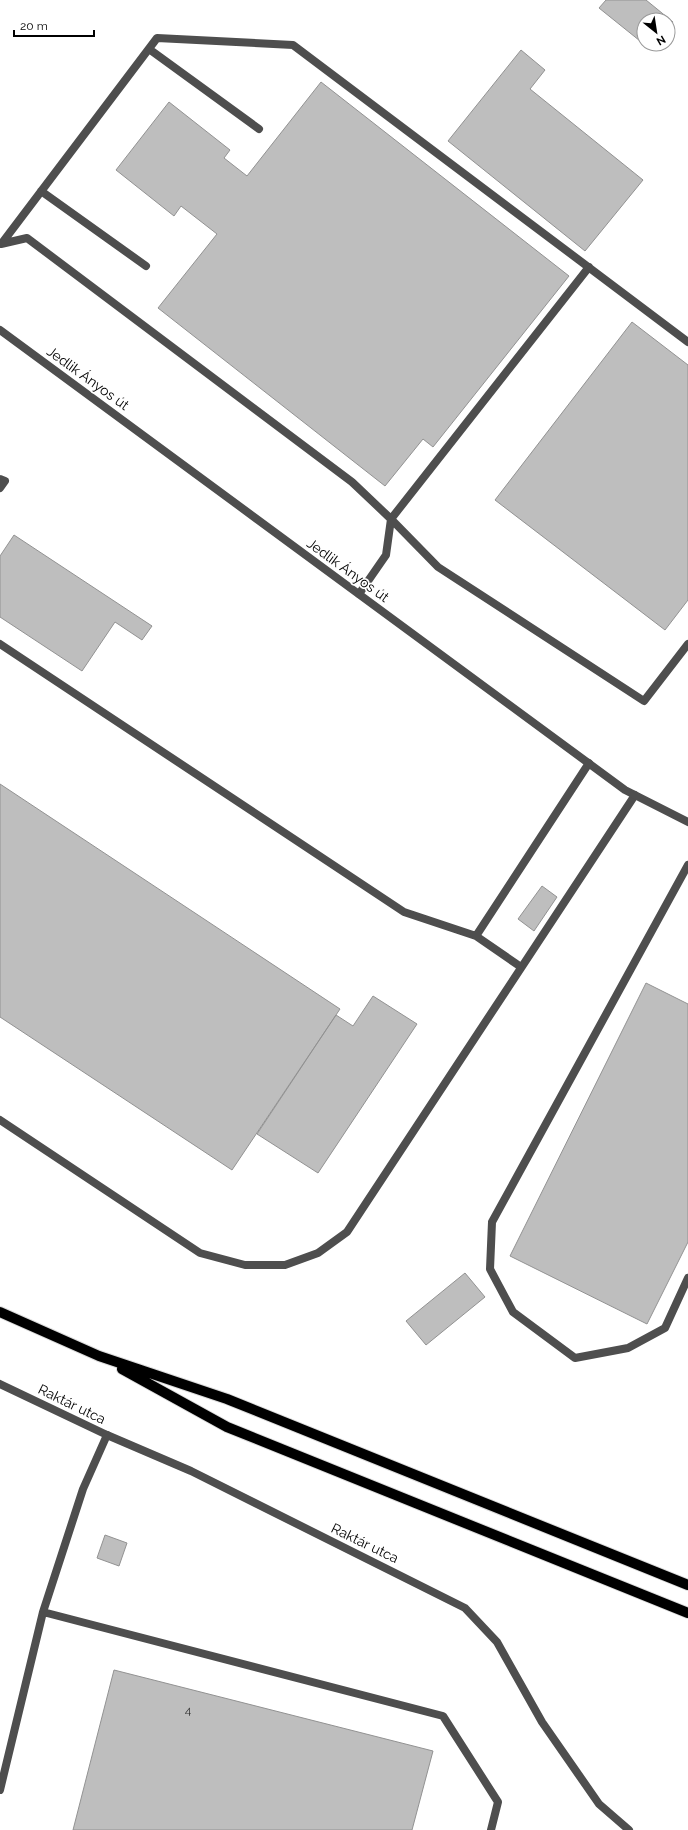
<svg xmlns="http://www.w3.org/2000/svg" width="688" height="1830" font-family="Raleway,sans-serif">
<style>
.building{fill:#bebebe;stroke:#929292}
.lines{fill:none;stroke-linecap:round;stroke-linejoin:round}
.primary-casing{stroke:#dbdbdb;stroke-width:12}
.lane{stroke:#4e4e4e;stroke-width:8}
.street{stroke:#4e4e4e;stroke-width:8}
.primary{stroke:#000;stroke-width:10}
.labels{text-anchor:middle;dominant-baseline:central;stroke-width:3.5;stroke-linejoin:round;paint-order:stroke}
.number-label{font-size:12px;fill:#303030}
.street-label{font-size:14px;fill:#000;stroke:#fff}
</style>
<rect width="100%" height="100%" fill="#fff"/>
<path class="building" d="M606,0H646L673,22L668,28V20H644V44H655L650,49L599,8Z
M521,50L545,70L530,89L643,180L585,251L448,141Z
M321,82L569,276L433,447L423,439L385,486L158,308L217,234L181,206L174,216L116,170L169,102L230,150L224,158L247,176Z
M632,322L688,365V600L665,630L495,500Z
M14,535L152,626L142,640L115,622L82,671L0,617V556Z
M0,784L340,1009L232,1170L0,1017Z
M542,886L557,897L534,931L518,919Z
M646,983L688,1004V1242L647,1324L510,1256Z
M373,996L417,1024L318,1173L257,1134L336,1015L353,1026Z
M465,1273L485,1297L426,1345L406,1321Z
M105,1535L127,1543L119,1566L97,1558Z
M114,1670L433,1751L412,1830H73Z"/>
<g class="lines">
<defs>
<path id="primary" d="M0,1312L99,1356L227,1399L688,1585
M122,1369L227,1427L688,1613"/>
</defs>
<use href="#primary" class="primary-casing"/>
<path class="lane" d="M149,49L259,129
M41,191L146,266
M2,243L157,38L293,45L688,342
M1,244L27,238L352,482L391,519L386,555L359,594
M589,267L391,519L438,567L644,701L688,644
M0,479L5,481L0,488
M0,644L404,912L476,936L521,967
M688,865L492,1222L490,1269L513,1312L575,1358L628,1348L665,1328L688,1278
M476,936L589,763
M0,1120L200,1253L245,1265H285L318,1253L347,1232L635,795
M43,1612L443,1716L498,1802L491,1830
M0,1790L43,1612L83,1489L107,1435"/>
<path class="street" d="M0,330L625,790L688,822
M0,1384L107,1435L191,1471L465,1608L497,1642L542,1722L599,1804L629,1830"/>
<use href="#primary" class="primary"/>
</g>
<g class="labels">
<g class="number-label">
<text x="188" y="1710">4</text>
</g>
<g class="street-label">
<text transform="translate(88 378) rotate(36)">Jedlik Ányos út</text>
<text transform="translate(348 570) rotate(36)">Jedlik Ányos út</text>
<text transform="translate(72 1404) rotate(26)">Raktár utca</text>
<text transform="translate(365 1543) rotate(26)">Raktár utca</text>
</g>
</g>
<g transform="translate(656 32) rotate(150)"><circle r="19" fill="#ffffff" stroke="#999999"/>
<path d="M0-3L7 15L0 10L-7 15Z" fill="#000000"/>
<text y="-6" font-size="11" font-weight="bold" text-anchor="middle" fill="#000000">N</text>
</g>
<path d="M14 30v6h80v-6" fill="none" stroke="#000000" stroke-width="2"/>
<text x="20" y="30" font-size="12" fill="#000000" stroke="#ffffff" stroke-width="3" paint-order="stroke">20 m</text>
</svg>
